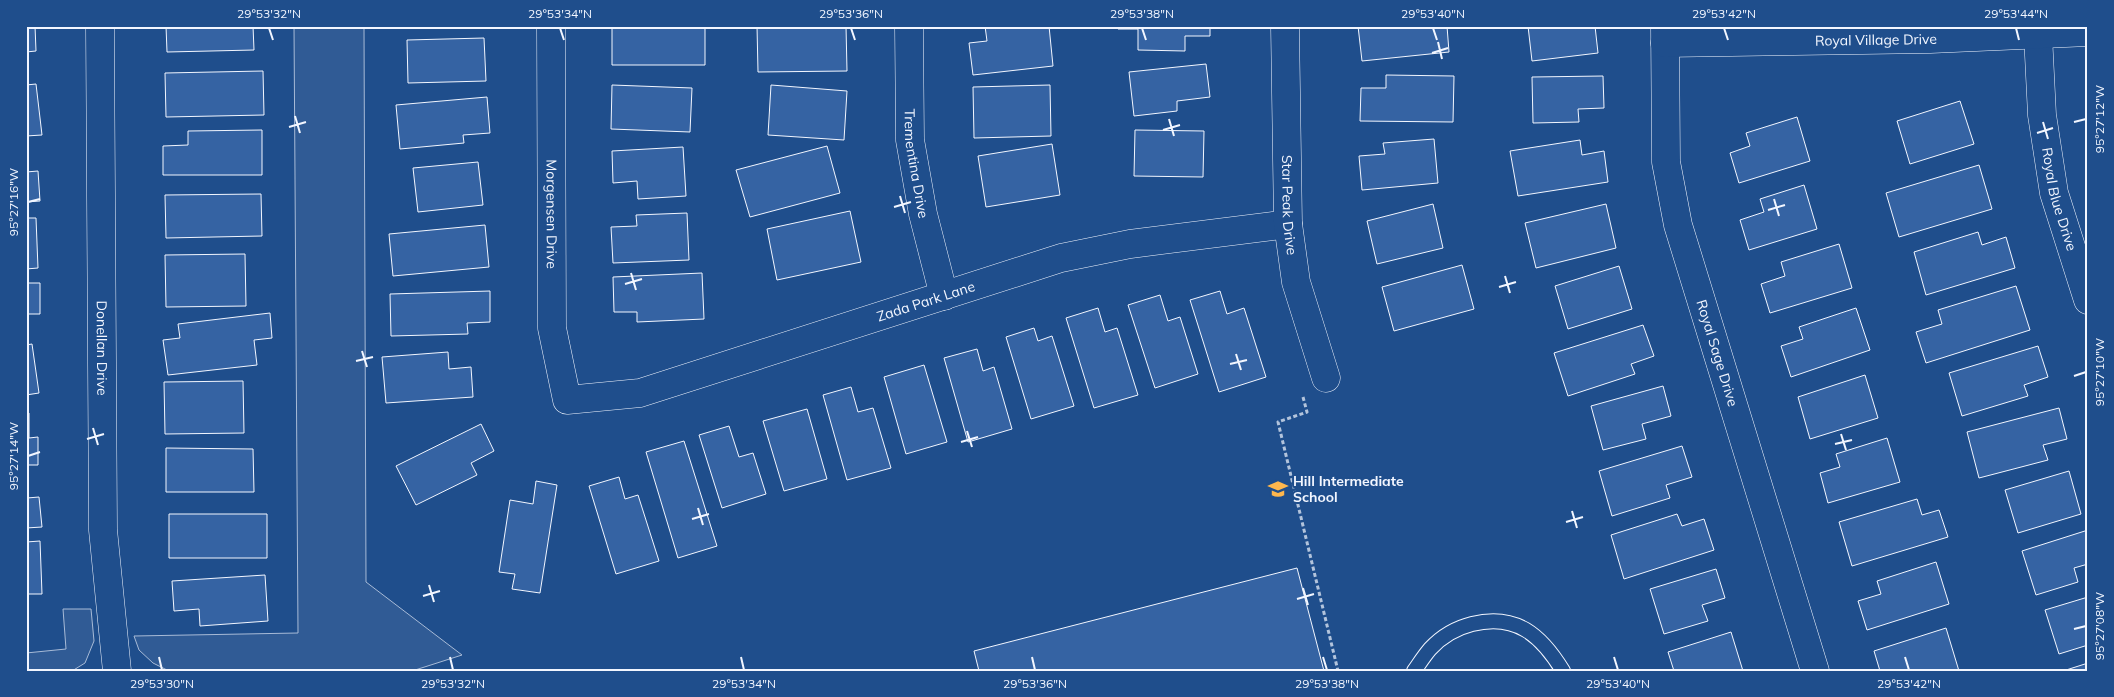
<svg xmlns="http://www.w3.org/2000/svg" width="2114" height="697" font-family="Mulish,sans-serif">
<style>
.built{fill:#305b95;stroke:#a8bbd7}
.building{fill:#3563a3;stroke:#f2f6ff}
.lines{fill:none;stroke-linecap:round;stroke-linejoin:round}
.service-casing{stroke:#f2f6ff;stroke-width:16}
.minor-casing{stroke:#f2f6ff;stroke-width:29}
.path{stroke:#b3c4dc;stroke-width:3;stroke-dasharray:4 2.5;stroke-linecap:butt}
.service{stroke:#1f4e8c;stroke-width:14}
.minor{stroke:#1f4e8c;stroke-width:28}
.ticks{fill:none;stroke:#f2f6ff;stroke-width:2}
.labels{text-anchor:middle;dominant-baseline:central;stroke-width:4;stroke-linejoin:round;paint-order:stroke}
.street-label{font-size:14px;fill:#f2f6ff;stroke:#1f4e8c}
.poi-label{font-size:14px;font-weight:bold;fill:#f2f6ff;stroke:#1f4e8c;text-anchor:start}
.neatline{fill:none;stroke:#f2f6ff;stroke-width:2}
.ticks-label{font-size:12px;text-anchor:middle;fill:#f2f6ff}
</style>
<rect width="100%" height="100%" fill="#1f4e8c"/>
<path class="built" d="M294,26H364L366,582L462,655L412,671H169L153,663L139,650L134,636L298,633Z
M63,609H91L94,641L85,663L72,671H26V653L66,649Z"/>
<path class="building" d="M26,26H35L36,51L26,52Z
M166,26H253L254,50L167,52Z
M612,26H705V65H612Z
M757,26H846L847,71L758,72Z
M985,26H1049L1053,66L973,75L969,43L987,41Z
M1118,26H1210V36H1185V51L1138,50V29H1118Z
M1358,26H1447L1449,52L1362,61Z
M1528,26H1595L1598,53L1532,61Z
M484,38L486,81L408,83L407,40Z
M1206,64L1210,97L1177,101V111L1134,116L1129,72Z
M263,71L264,115L166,117L165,73Z
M1386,75L1454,76L1453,122L1360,121L1361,88H1386Z
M1603,76L1604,108L1578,109L1579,122L1533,123L1532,77Z
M36,84L42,135L26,136V85Z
M612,85L692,88L690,132L611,129Z
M771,85L847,91L844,140L768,135Z
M1050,85L1051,136L974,138L973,87Z
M487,97L490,133L463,135L464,143L400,149L396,105Z
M1960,101L1974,144L1910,164L1897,121Z
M1797,117L1810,161L1739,183L1730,153L1750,146L1746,133Z
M262,130V175H163V146L188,145V131Z
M1135,130L1204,131L1203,177L1134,176Z
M1434,139L1438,183L1362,190L1359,156L1385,154L1383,143Z
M1580,140L1582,155L1604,151L1608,182L1518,196L1510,151Z
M1052,144L1060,195L986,207L978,156Z
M827,146L840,193L750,217L736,170Z
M683,147L686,196L638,199L637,181L613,183L612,151Z
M478,162L483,205L418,212L413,168Z
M1979,165L1992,209L1899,237L1886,193Z
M38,171L40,201L26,202V172Z
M1804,185L1817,229L1749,250L1740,220L1764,212L1760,199Z
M261,194L262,236L166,238L165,195Z
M1433,204L1443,248L1377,264L1367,221Z
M1606,204L1616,248L1536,268L1525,223Z
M850,211L861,262L777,280L767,229Z
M687,213L689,260L613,263L611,227L637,226L636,215Z
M26,218H36L38,268L26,269Z
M485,225L489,267L393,276L389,234Z
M1978,232L1982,245L2006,237L2015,268L1926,295L1914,252Z
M1839,244L1852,288L1770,313L1761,284L1785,276L1781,262Z
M245,254L246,306L166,307L165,255Z
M1462,265L1474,309L1394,331L1382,287Z
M1619,266L1632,309L1568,329L1555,286Z
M702,273L704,319L637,322V312H614L613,277Z
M26,283H40V314H27L26,334Z
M2016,286L2030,330L1926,363L1916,332L1942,324L1938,310Z
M490,291V322L467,323L468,334L391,336L390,294Z
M1220,291L1227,314L1244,308L1266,377L1219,392L1190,300Z
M1160,295L1168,321L1180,317L1198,374L1155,388L1128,305Z
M1098,308L1105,332L1117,328L1138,395L1094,408L1066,318Z
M1856,308L1870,350L1791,377L1781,346L1803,339L1799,327Z
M270,313L272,338L254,340L257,365L168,375L163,340L180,338L178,324Z
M1643,325L1654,356L1631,364L1635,374L1568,396L1554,353Z
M1034,328L1038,341L1052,336L1074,406L1031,419L1006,337Z
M32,344L39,393L26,395V345Z
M2038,346L2048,377L2024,385L2028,396L1962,416L1949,373Z
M977,349L983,371L994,367L1012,429L968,442L944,358Z
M448,352L449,369L471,367L473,397L386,403L382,357Z
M924,365L947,442L906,454L884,377Z
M1865,375L1878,418L1810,439L1798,397Z
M243,381L244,433L165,434L164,382Z
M1663,386L1671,416L1642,424L1646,439L1603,450L1591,406Z
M851,387L858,412L873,408L891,468L847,480L823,395Z
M2059,408L2067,439L2043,445L2048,460L1979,478L1967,432Z
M807,409L827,479L784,491L763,421Z
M26,413H29V438L38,437V465H26Z
M481,424L494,451L471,463L477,475L416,505L396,466Z
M729,426L739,457L753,453L766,494L722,508L699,435Z
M1887,438L1900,482L1828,503L1820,473L1840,467L1836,454Z
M684,441L717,546L678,558L646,452Z
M1682,446L1692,477L1666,485L1670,498L1612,516L1599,471Z
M166,448L253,449L254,492H166Z
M2069,471L2081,514L2018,533L2005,490Z
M619,477L625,499L638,495L659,561L616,574L589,486Z
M536,481L557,485L540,593L512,589L515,574L499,572L510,500L533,504Z
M26,482L27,498L39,497L42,527L26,528Z
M1917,499L1922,515L1939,510L1948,537L1852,566L1839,522Z
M169,514H267V558H169Z
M1677,514L1682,526L1704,519L1714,550L1624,579L1611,535Z
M2088,530V564L2074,568L2078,582L2036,595L2022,551Z
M40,541L42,594H26V542Z
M1936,562L1949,604L1867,630L1858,601L1881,594L1877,581Z
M1297,568L1324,671H979L974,651Z
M1716,569L1725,598L1702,605L1708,621L1664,634L1650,589Z
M265,575L268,621L200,626L199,609L174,611L172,581Z
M2088,597V645L2059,654L2045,610Z
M1946,628L1959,671H1880L1874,651Z
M1731,632L1743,671H1674L1668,652Z
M2088,663V671H2063Z"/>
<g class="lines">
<defs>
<path id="service" d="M1414,671C1419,664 1424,656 1430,649C1441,637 1456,628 1472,624C1516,613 1541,635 1563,671"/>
<g id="minor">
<path id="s1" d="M100,26L103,530L117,671"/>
<path id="s2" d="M551,26L552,328L567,400L640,393L1061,258L1130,244L1288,224"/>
<path id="s3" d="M909,26L910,140L923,214L944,296"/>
<path id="s4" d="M1285,26L1288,224L1296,282L1326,378"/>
<path id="s5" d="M1665,26L1666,162L1678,225L1815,671"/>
<path id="s6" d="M2038,35L2042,115L2054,193L2088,300"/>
<path id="s7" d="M1665,43L1930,39L2088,32"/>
</g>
</defs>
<use href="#service" class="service-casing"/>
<use href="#minor" class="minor-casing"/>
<path class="path" d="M1303,397L1307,412L1278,422L1338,671"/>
<use href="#service" class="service"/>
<use href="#minor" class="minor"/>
</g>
<path class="ticks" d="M269,28L273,40M560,28L564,40M851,28L855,40M1142,28L1146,40M1433,28L1437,40M1724,28L1728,40M2016,28L2019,40M1438,42L1442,59M1432,53L1448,48M295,116L300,133M1169,119L1174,136M2043,122L2048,139M2074,122L2086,119M289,127L306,122M1163,130L1180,125M2037,133L2053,128M900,196L905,213M1774,199L1779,216M28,202L40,199M894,207L911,202M1768,210L1785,205M631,273L636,290M1505,276L1510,293M625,284L642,279M1499,287L1516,282M362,351L367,367M1236,354L1241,370M356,361L373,357M1230,364L1247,360M2074,376L2086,372M93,428L98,445M967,431L972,447M1841,434L1846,450M87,439L104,434M961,442L978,437M1835,444L1852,440M28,456L40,452M698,508L703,525M1572,511L1577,528M692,519L709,514M1566,522L1583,517M429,585L434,602M1303,588L1308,605M423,596L440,591M1297,599L1314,594M2074,629L2086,626M159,657L162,670M450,657L453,670M741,657L744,670M1032,657L1035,670M1323,657L1327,670M1614,657L1618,670M1905,657L1909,670"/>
<defs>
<symbol id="school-bare" viewBox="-9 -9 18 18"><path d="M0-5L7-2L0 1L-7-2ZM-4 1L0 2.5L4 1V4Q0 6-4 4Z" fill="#ffb74d" stroke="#1f4e8c" stroke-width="2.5" paint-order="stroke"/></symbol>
</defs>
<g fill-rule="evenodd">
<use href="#school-bare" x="1264" y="475" width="28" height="28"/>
</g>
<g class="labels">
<g class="street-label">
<text stroke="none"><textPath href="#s7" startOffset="211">Royal Village Drive</textPath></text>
<text stroke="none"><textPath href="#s3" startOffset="138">Trementina Drive</textPath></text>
<text stroke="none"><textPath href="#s6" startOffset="166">Royal Blue Drive</textPath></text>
<text stroke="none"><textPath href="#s4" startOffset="179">Star Peak Drive</textPath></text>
<text stroke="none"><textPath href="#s2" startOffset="188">Morgensen Drive</textPath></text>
<text stroke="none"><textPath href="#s2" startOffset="749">Zada Park Lane</textPath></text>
<text stroke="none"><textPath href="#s1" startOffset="322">Donellan Drive</textPath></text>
<text stroke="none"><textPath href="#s5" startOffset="334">Royal Sage Drive</textPath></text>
</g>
<g class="poi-label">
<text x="1293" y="481">Hill Intermediate<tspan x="1293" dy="16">School</tspan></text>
</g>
</g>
<rect width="2114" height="697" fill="none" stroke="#1f4e8c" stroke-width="55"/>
<rect x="28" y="28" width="2058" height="642" class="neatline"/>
<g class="ticks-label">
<text x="269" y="18">29°53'32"N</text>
<text x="560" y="18">29°53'34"N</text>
<text x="851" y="18">29°53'36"N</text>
<text x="1142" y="18">29°53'38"N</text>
<text x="1433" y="18">29°53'40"N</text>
<text x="1724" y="18">29°53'42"N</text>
<text x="2016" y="18">29°53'44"N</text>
<text transform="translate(2100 119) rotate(-90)" y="4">95°27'12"W</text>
<text transform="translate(14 202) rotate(-90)" y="4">95°27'16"W</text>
<text transform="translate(2100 372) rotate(-90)" y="4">95°27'10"W</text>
<text transform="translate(14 456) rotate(-90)" y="4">95°27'14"W</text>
<text transform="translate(2100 626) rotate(-90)" y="4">95°27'08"W</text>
<text x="162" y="688">29°53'30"N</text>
<text x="453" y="688">29°53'32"N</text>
<text x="744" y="688">29°53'34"N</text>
<text x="1035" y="688">29°53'36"N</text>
<text x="1327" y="688">29°53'38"N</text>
<text x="1618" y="688">29°53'40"N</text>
<text x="1909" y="688">29°53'42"N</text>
</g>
</svg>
